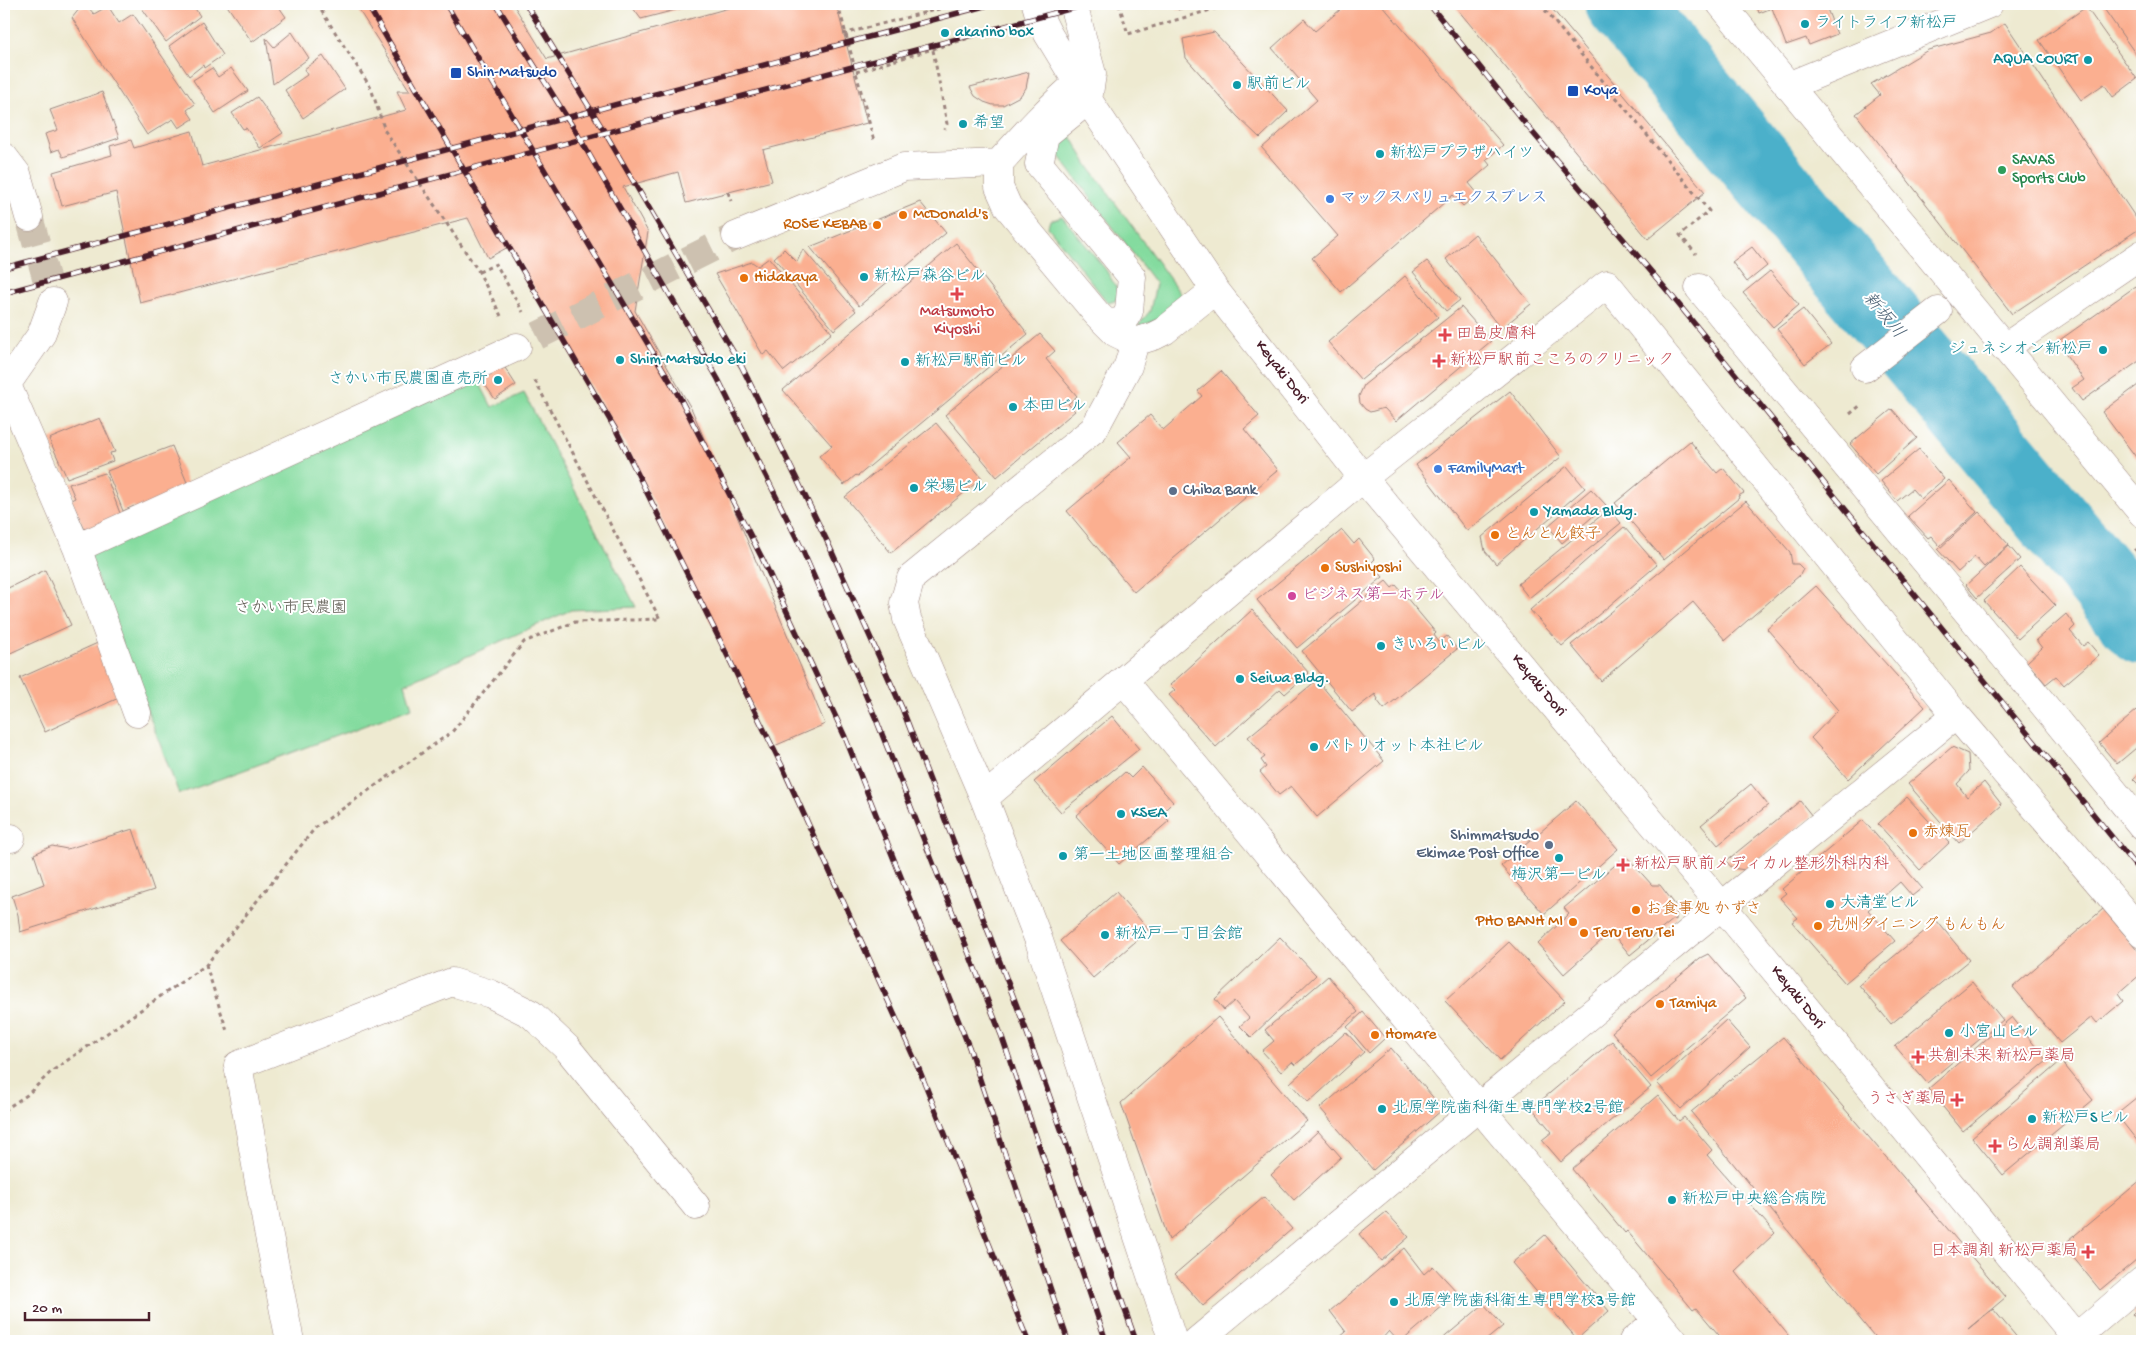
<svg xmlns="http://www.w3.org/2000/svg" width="2146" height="1345" font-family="'Gochi Hand','Klee One',sans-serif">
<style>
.green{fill:#84db9f;stroke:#677d65}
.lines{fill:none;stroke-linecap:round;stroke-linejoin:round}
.river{stroke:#4bb0ca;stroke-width:75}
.building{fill:#fbaf90}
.minor-tunnel{stroke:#cdc1b0;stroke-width:28;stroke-dasharray:28 14;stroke-linecap:butt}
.minor-casing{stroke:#9c847e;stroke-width:29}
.path{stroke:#9c847e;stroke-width:3;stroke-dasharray:4 4;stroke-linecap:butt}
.minor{stroke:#fff;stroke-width:28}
.rail-casing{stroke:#4a1f2b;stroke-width:5.5}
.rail{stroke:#fff;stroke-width:4;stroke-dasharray:11;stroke-linecap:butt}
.culture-dot{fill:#0f9aa8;stroke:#fff;stroke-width:2}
.transit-dot{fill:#1a4fb4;stroke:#fff;stroke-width:2}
.leisure-dot{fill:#2e9e5b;stroke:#fff;stroke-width:2}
.shop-dot{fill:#3f7fe0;stroke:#fff;stroke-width:2}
.food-dot{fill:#e8710a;stroke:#fff;stroke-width:2}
.health-dot{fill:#e0444e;stroke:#fff;stroke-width:2}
.service-dot{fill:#5c6f8a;stroke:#fff;stroke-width:2}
.hotel-dot{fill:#d1479c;stroke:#fff;stroke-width:2}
.labels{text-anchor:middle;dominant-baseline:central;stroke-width:4;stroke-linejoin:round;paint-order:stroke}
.culture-label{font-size:16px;fill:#0d838f;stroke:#fff;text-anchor:start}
.transit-label{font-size:16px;fill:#164399;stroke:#fff;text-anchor:start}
.leisure-label{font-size:16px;fill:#27864d;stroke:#fff;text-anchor:start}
.shop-label{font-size:16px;fill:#366cbe;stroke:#fff;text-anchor:start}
.food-label{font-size:16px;fill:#c56008;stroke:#fff;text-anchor:start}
.health-label{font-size:16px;fill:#be3a42;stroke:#fff;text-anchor:start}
.street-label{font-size:16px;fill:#4a1f2b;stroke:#fff}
.service-label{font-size:16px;fill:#4e5e75;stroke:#fff;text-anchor:start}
.hotel-label{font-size:16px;fill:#b23c85;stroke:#fff;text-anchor:start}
.park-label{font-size:16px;fill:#5b574e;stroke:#fff}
.water-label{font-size:18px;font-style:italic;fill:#4a6073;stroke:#fff}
</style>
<rect width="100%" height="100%" fill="#fff"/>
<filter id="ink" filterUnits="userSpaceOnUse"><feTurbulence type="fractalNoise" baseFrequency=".02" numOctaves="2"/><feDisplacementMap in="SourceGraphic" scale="10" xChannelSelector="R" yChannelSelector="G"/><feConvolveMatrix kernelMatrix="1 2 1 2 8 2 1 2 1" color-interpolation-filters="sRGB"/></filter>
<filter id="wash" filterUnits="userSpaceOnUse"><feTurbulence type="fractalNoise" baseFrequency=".0096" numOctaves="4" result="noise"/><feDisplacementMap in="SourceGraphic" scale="20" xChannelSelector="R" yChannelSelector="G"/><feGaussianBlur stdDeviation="1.12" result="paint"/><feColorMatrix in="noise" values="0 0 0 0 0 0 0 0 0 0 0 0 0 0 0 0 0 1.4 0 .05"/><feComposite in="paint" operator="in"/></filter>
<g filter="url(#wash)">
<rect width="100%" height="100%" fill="#eeead1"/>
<path class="green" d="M1069,133L1088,165L1182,296L1165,317L1137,327L1150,311L1156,284L1052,147L1064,134Z
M1062,216L1106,270L1120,294L1115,301L1108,303L1048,227L1050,220Z
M476,376L492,407L524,393L636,607L571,610L405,684L412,708L179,794L88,554Z"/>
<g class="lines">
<path class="river" d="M1623,4L2142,627"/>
</g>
<g id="blocks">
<path class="building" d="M139,4H192L200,16L166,42Z
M226,4H277L286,17L252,42Z
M355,4H513L547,59L743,4H836L867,123L763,150L772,181L686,203L678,172L623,187L648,232L635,311L692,410L825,724L772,747L627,448L510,246L488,258L468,218L140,303L116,192L62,206L53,172L112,155L110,146L131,140L134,148L192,131L202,166L406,110L397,91H410Z
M630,4H698L641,19Z
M1177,4H1198L1178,10Z
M1347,4H1381L1503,145L1486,160L1490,165L1469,183L1478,194L1463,206L1453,195L1341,292L1312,258L1338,236L1262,148L1317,100L1272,48L1304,19L1315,31Z
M1453,4H1548L1705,192L1648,239Z
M1756,4H1825L1837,34L1809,45L1806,38L1786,45L1772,8L1759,13Z
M2105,4H2142V63L2102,6Z
M87,6L94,14L108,6L119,23L133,14L195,104L187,110L193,119L179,128L173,119L147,135L72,18L80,8Z
M2086,7L2137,79L2113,97L2104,84L2081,100L2039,40Z
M202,22L223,55L204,68L203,65L189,76L169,46Z
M2005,23L2142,227L2012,314L1856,114L1880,95L1871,84L1928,50L1991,33Z
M292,32L309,58L273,84L266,38L274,47Z
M1214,32L1288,111L1260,138L1237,116L1186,58L1183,39Z
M323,56L345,89L303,118L285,90L307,75L304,69Z
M212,68L218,77L231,68L248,91L215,113L193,80Z
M1029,72L1026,88L1020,96L1003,105H993L984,102L975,96L970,87Z
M102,92L119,138L63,157L59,149L51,152L45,134L58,130L50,110Z
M257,97L283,133L260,148L246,128L243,129L232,113Z
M920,202L946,233L859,306L810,247Z
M1475,234L1531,304L1501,329L1446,259Z
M956,243L1028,334L858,476L856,475L844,485L819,456L832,446L783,390Z
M1752,247L1767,266L1747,282L1732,262Z
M784,249L797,262L803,249L856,311L834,330L774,258Z
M769,258L832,333L784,371L768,351L763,355L715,274L752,262L758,266Z
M1427,261L1460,300L1446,311L1413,272Z
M1770,271L1799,305L1773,327L1743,293Z
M1405,276L1438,317L1361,380L1328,342Z
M2136,286L2142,295V359L2082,401L2072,388L2084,380L2057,342Z
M1461,307L1491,341L1396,421L1384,408L1370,412L1365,409L1360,403L1359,396L1364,385Z
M1803,309L1831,344L1805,364L1777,329Z
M1040,334L1055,351L1046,359L1077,396L1068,404L1075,411L997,477L945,415Z
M502,363L516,385L495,399L479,376Z
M1221,371L1259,416L1244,429L1278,470L1134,592L1067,511L1131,457L1118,442L1150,415L1163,430L1202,396L1198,391Z
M2142,382V465L2102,412Z
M1510,391L1561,457L1467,531L1416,465Z
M1892,409L1917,438L1876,474L1850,444Z
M100,418L115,452L110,453L113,461L67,478L49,439Z
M936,423L982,478L891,553L845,497Z
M1690,441L1717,473L1723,468L1744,493L1738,496L1739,498L1664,560L1615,503Z
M172,446L188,485L137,515L134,506L123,511L107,471Z
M1919,449L1944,479L1921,499L1912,489L1897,501L1881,481Z
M1567,466L1585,488L1496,564L1485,551L1482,537Z
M105,473L121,516L85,530L71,500L75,498L69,484Z
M1949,480L1977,512L1940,546L1931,536L1928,538L1908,516Z
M1591,489L1606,505L1562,543L1548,526Z
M1746,501L1790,552L1792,564H1798L1803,569L1800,575L1725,640L1693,602L1601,681L1571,645Z
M1609,509L1621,523L1529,598L1518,584Z
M1979,512L2009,545L1984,567L1975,557L1958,572L1938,550Z
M1624,527L1657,565L1562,646L1530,610Z
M1342,530L1354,544L1359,539L1375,559L1371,563L1383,577L1297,648L1257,600Z
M2009,546L2020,559L1977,598L1966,585Z
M2020,567L2055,605L2018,639L1984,601Z
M45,570L71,625L4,656V590Z
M1386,581L1392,588L1396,585L1436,633L1434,635L1439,642L1447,636L1457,649L1384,709L1377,700L1378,699L1375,694L1352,712L1302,651Z
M1816,586L1925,707L1848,779L1811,738L1838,710L1767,629Z
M1252,610L1309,673L1285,694L1280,689L1216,747L1169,695L1175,690L1170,685Z
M2066,614L2075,626L2070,631L2083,646L2088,642L2099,655L2064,685L2056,676L2046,684L2027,662L2042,648L2036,640Z
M102,641L125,695L45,732L20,678Z
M1317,680L1384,761L1317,817L1291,786L1279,795L1260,772L1266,767L1261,760L1265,757L1248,737Z
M2137,710L2142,715V743L2117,764L2099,743Z
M1112,716L1139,749L1061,812L1034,782Z
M1952,747L1968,754L1969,771L1957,784L1967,797L1984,782L2002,805L1959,843L1908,784Z
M1142,767L1173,802L1162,813L1169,821L1119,864L1076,816L1125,772L1131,778Z
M2142,771V788L2133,779Z
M1751,784L1768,805L1718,845L1701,825Z
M1907,797L1949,843L1920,870L1878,824Z
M1576,801L1618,849L1544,914L1501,866Z
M1800,801L1812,816L1745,870L1732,868L1726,861Z
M1863,820L1922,888L1912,896L1900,882L1868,910L1895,941L1845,983L1792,922L1798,918L1780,898L1786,893L1782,889Z
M133,829L154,890L20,932L18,915L12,896L44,884L34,854L52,846L67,849Z
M1626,856L1652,885H1660L1677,907L1676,920L1674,919L1630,955L1611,932L1564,974L1538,944L1569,914L1564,908Z
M1116,892L1149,930L1093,978L1060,941Z
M2103,909L2142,955V973L2118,994L2123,1001L2097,1023L2092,1017L2060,1043L2013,987Z
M1937,921L1969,960L1891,1024L1859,985Z
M1280,937L1316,975L1251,1037L1240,1026L1249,1018L1234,1001L1224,1010L1215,999Z
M1509,942L1565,1001L1500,1060L1445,1001Z
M1708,954L1746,998L1651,1078L1612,1032L1700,958Z
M1328,976L1358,1012L1295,1065L1292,1062L1281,1072L1262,1051L1274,1041L1265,1030Z
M1972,982L2003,1020L1927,1083L1895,1046Z
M1363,1012L1385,1038L1369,1053L1347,1027Z
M1218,1017L1307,1121L1169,1240L1121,1103Z
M2012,1017L2047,1061L1963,1131L1928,1089Z
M1726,1020L1750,1047L1681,1109L1657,1083Z
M1346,1032L1364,1052L1308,1103L1290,1083Z
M1783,1037L2006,1297L1968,1329L1993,1309L2020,1341H1878L1691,1112Z
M1612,1041L1651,1087L1561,1162L1542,1140L1552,1132L1532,1108Z
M1391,1048L1443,1109L1373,1170L1320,1108Z
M2061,1061L2093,1100L2003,1175L1972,1137Z
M2142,1093V1147L2116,1114Z
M1658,1095L1679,1121L1684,1117L1712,1150L1707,1155L1775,1233L1735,1271L1793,1341H1724L1696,1308L1693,1310L1627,1231L1625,1233L1572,1169Z
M1318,1131L1341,1157L1294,1200L1271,1175Z
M2142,1179V1255L2100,1290L2063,1245Z
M1264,1197L1292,1229L1203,1306L1175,1274Z
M1386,1212L1409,1237L1381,1261L1359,1234Z
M1545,1235L1609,1311L1577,1339L1512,1263Z
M1404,1248L1424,1274L1433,1266L1458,1293L1402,1341H1398L1389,1331L1380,1341H1342L1339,1338L1346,1332L1330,1311Z
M1484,1304L1503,1326L1485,1341H1440Z
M2142,1305V1326L2132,1314Z"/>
</g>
</g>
<g filter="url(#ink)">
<use href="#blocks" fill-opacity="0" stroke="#9c847e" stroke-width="1"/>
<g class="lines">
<path class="minor-tunnel" d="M29,217L53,302
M537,336L736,236"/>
<defs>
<path id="minor" d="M1036,4L1040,18L1048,34L1088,100L1215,290L1363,478L1722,906L2079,1341
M1073,4L1092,74L1088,100L1045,135L1039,164L1132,277L1129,311L1122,323L1105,322
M1721,4L2142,513
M1078,83C1049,107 1024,135 999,163V187L1008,207L1097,314L1116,333L1135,342L1154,336L1164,331L1215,290
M1788,86L1989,4
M4,157L17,174L29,217
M736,236L904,167L999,163
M1699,288L2013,667L2142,826
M2004,348L2142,254
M1865,368L1938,311
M7,385L77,548
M4,388L41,335L53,302
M1124,681L1674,1341
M137,713L77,548L517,347
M984,798L907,619L904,603L911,578L1094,429L1128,366L1135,342
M4,838H11
M290,1341L267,1226L238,1065L452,982L491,994L531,1014L567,1048L696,1206
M1173,1341L1039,941L984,798L1363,478L1607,284L1956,715L2142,933
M1197,1341L1686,935L1956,715
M1633,1341L1657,1321
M2072,1341L2142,1281"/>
</defs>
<use href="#minor" class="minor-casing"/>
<path class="path" d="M317,4L371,88L385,131L479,272L501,316
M838,4L874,141
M923,4L925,13
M1119,4L1128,34L1231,4
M1540,4L1709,211L1680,235L1696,254
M843,34L958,4
M933,50L947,124L945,129
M856,72L1006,27
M728,192L731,201
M479,272L496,264L523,312
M1850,414L1862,404
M2135,549L2142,558
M206,965L227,1031
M4,1110L27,1095L52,1071L206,965L315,828L452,732L524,642L575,622L660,619L533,377"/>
<use href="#minor" class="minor"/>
<defs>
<path id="rail" d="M367,4L617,432L782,766L919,1069L1028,1341
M446,4L680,398L762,558L845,737L969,1047L1068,1341
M496,4L578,135L718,379L802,549L876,719L1002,1037L1106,1341
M526,4L604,131L742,367L827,541L902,708L1025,1027L1136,1341
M1429,4L1528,127L1671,295L2142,874
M4,268L992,4
M4,293L1088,4"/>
</defs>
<use href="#rail" class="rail-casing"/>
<use href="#rail" class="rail"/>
</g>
</g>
<g class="culture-dot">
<circle cx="1805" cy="24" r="5"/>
<circle cx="945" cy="33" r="5"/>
<circle cx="2088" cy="60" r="5"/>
<circle cx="1237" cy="85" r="5"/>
<circle cx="963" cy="124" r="5"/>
<circle cx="1380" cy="154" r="5"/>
<circle cx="864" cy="277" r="5"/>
<circle cx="2103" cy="350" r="5"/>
<circle cx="620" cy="360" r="5"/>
<circle cx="905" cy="362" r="5"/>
<circle cx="498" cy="380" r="5"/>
<circle cx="1013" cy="407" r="5"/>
<circle cx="914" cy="488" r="5"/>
<circle cx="1534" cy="512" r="5"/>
<circle cx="1381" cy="646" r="5"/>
<circle cx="1240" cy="679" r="5"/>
<circle cx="1314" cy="747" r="5"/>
<circle cx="1121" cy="814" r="5"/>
<circle cx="1063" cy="856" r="5"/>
<circle cx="1559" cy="858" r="5"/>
<circle cx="1830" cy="904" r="5"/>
<circle cx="1105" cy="935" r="5"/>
<circle cx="1949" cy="1033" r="5"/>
<circle cx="1382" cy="1109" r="5"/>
<circle cx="2032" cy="1119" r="5"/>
<circle cx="1672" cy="1200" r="5"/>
<circle cx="1394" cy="1302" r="5"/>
</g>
<g class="transit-dot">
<rect x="450" y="67" width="12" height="12" rx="2.5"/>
<rect x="1567" y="85" width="12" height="12" rx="2.5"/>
</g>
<circle class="leisure-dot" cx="2002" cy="170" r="5"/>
<g class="shop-dot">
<circle cx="1330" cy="199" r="5"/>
<circle cx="1438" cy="469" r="5"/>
</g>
<g class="food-dot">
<circle cx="903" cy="215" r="5"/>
<circle cx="877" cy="225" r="5"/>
<circle cx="744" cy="278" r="5"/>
<circle cx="1495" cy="535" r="5"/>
<circle cx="1325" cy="568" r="5"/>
<circle cx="1913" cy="833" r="5"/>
<circle cx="1636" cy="910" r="5"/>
<circle cx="1573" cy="922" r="5"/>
<circle cx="1818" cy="926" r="5"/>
<circle cx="1584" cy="933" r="5"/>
<circle cx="1660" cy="1004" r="5"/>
<circle cx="1375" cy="1035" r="5"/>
</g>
<g class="health-dot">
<path d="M954.5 286.5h5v5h5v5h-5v5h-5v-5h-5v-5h5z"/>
<path d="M1442.5 327.5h5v5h5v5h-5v5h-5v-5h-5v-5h5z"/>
<path d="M1436.5 353.5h5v5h5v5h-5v5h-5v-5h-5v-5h5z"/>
<path d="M1620.5 857.5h5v5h5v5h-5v5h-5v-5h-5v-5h5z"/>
<path d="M1915.5 1049.5h5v5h5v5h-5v5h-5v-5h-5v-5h5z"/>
<path d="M1954.5 1092.5h5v5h5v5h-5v5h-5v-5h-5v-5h5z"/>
<path d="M1992.5 1138.5h5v5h5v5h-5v5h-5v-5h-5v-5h5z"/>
<path d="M2085.5 1244.5h5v5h5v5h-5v5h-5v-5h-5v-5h5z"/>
</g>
<g class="service-dot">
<circle cx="1173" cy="491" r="5"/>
<circle cx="1549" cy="845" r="5"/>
</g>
<circle class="hotel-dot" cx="1292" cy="596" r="5"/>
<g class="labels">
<g class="culture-label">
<text x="1815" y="24">ライトライフ新松戸</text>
<text x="955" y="33">akarino box</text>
<text x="2078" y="60" text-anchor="end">AQUA COURT</text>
<text x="1247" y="85">駅前ビル</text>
<text x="973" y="124">希望</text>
<text x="1390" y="154">新松戸プラザハイツ</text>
<text x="874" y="277">新松戸森谷ビル</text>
<text x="2093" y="350" text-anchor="end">ジュネシオン新松戸</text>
<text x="630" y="360">Shim-Matsudo eki</text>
<text x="915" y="362">新松戸駅前ビル</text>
<text x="488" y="380" text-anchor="end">さかい市民農園直売所</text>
<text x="1023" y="407">本田ビル</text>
<text x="924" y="488">栄場ビル</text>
<text x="1544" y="512">Yamada Bldg.</text>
<text x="1391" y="646">きいろいビル</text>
<text x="1250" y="679">Seiwa Bldg.</text>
<text x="1324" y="747">パトリオット本社ビル</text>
<text x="1131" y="814">KSEA</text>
<text x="1073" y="856">第一土地区画整理組合</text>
<text x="1559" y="876" text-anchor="middle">梅沢第一ビル</text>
<text x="1840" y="904">大清堂ビル</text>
<text x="1115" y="935">新松戸一丁目会館</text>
<text x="1959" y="1033">小宮山ビル</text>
<text x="1392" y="1109">北原学院歯科衛生専門学校2号館</text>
<text x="2042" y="1119">新松戸Sビル</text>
<text x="1682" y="1200">新松戸中央総合病院</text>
<text x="1404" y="1302">北原学院歯科衛生専門学校3号館</text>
</g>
<g class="transit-label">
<text x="467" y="73">Shin-Matsudo</text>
<text x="1584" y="91">Koya</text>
</g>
<g class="leisure-label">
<text x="2012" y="161">SAVAS<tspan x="2012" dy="18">Sports Club</tspan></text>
</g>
<g class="shop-label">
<text x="1340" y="199">マックスバリュエクスプレス</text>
<text x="1448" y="469">FamilyMart</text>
</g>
<g class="food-label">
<text x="913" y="215">McDonald's</text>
<text x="867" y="225" text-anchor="end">ROSE KEBAB</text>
<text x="754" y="278">Hidakaya</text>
<text x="1505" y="535">とんとん餃子</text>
<text x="1335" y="568">Sushiyoshi</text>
<text x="1923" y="833">赤煉瓦</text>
<text x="1646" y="910">お食事処 かずさ</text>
<text x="1563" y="922" text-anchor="end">PHO BANH MI</text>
<text x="1828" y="926">九州ダイニング もんもん</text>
<text x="1594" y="933">Teru Teru Tei</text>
<text x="1670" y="1004">Tamiya</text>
<text x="1385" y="1035">Homare</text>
</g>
<g class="health-label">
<text x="957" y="312" text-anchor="middle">Matsumoto<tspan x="957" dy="18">Kiyoshi</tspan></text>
<text x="1456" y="335">田島皮膚科</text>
<text x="1450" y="361">新松戸駅前こころのクリニック</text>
<text x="1634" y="865">新松戸駅前メディカル整形外科内科</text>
<text x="1928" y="1057">共創未来 新松戸薬局</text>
<text x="1947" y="1100" text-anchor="end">うさぎ薬局</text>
<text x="2005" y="1146">らん調剤薬局</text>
<text x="2078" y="1252" text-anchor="end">日本調剤 新松戸薬局</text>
</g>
<g class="street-label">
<text transform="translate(1281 373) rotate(52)">Keyaki Dori</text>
<text transform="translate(1538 686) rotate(50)">Keyaki Dori</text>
<text transform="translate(1797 998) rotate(51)">Keyaki Dori</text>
</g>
<g class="service-label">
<text x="1183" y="491">Chiba Bank</text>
<text x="1539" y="836" text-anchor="end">Shimmatsudo<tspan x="1539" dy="18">Ekimae Post Office</tspan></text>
</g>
<g class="hotel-label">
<text x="1302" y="596">ビジネス第一ホテル</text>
</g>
<g class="park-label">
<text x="291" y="609">さかい市民農園</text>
</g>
<g class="water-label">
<text transform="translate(1883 316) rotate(50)">新坂川</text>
</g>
</g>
<rect width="2146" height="1345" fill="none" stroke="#fff" stroke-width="20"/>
<path d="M25 1312v8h124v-8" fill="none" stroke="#4a1f2b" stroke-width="2.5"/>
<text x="32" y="1312" font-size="15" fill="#4a1f2b" stroke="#ffffff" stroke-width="4" paint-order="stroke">20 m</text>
</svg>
